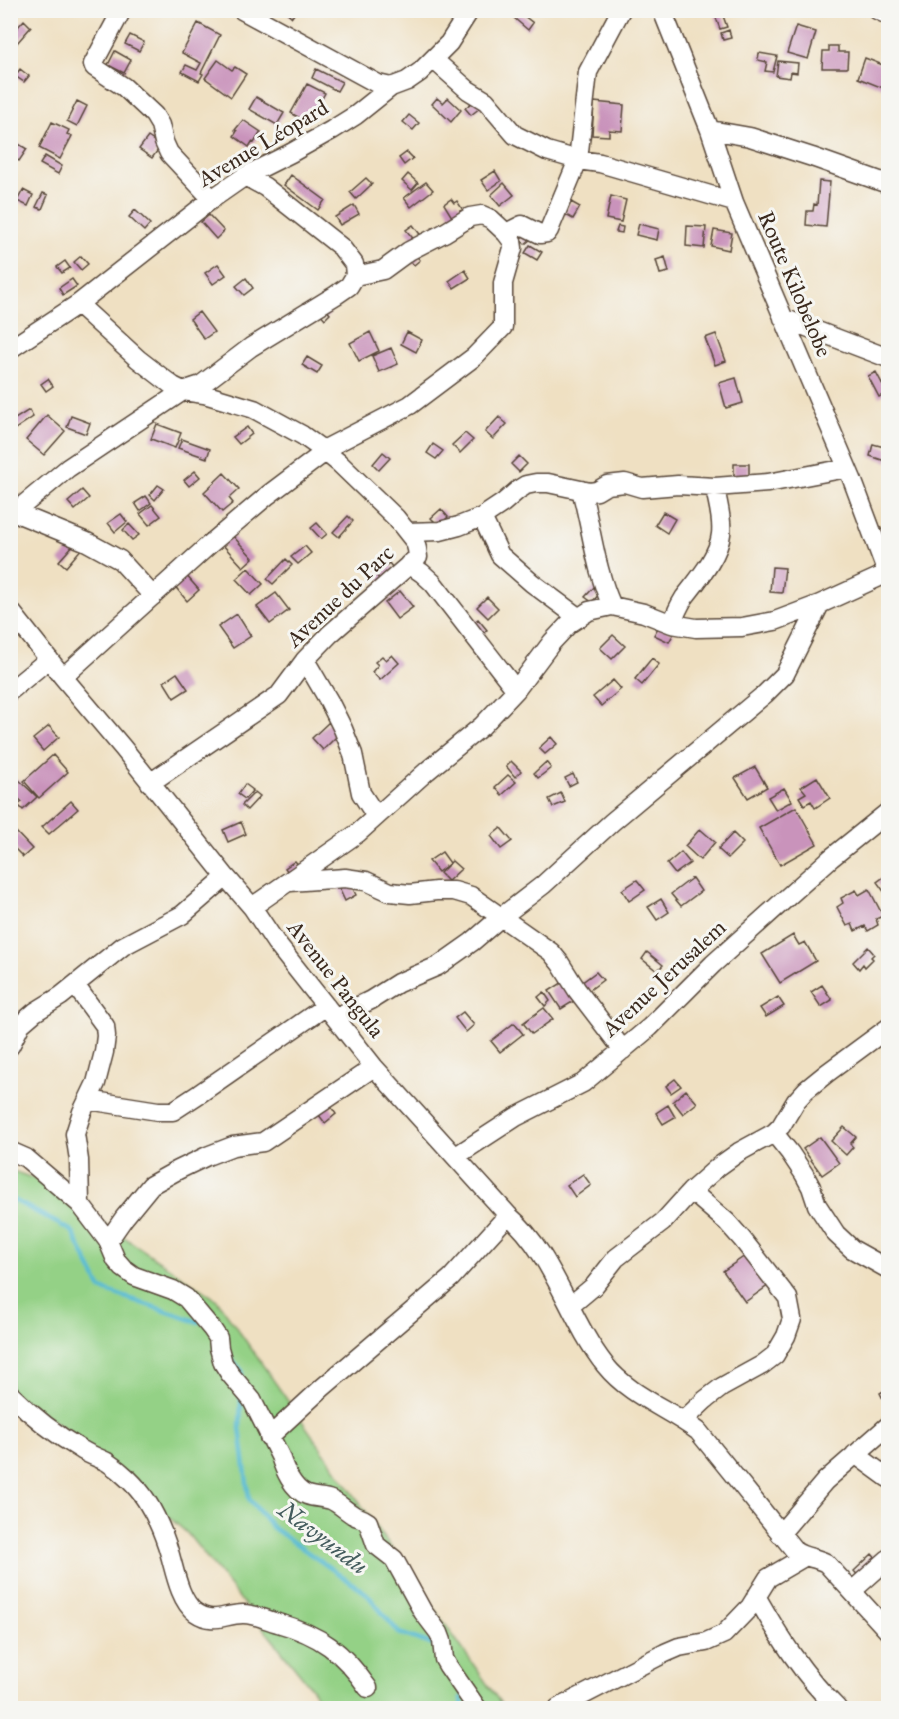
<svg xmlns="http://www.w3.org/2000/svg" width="899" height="1719" font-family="'IM FELL Great Primer',serif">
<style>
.green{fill:#94d186;stroke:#687e52;stroke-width:1.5}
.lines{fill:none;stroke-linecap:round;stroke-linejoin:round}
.stream{stroke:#54bad2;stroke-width:4.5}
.building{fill:#c993bb}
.minor-casing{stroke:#564537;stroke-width:21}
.minor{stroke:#fff;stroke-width:18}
.labels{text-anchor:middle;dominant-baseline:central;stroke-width:6;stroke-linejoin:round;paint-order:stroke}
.street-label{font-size:22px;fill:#3b2a1e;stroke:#f6f6f2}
.water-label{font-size:24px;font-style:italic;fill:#445c5d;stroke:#f6f6f2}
</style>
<rect width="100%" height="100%" fill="#f6f6f2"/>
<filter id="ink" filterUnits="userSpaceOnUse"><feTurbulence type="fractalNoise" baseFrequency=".0167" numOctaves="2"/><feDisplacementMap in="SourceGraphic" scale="12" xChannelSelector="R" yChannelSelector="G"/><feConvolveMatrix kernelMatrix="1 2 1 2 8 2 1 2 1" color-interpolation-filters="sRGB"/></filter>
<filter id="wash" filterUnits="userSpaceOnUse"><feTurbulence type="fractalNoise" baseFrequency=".008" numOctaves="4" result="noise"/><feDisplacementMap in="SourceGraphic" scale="24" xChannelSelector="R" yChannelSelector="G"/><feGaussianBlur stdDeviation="1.35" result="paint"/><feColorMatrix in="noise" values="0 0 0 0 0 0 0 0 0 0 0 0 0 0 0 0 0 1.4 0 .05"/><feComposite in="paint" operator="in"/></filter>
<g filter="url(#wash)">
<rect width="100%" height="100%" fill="#efe0c2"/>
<path class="green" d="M10,1170L41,1181L217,1300L504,1708H323L313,1690L187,1533L69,1431L11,1392Z"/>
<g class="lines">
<path class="stream" d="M10,1204L12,1199L72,1231L101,1289L198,1322
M227,1354L242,1371L241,1379
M241,1397L240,1428L249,1499L273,1528L366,1593L399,1633L437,1646
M461,1698L463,1708"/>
</g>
<g id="blocks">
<path class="building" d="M284,10H297L292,17Z
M519,12L533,23L528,30L514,18Z
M722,13L727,27L720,29L715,15Z
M24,20L31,27L17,43L10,36Z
M198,23L220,35L201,73L203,74L199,81L182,72L186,65L197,70L201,63L182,53Z
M796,26L816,32L808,59L787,53Z
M729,30L731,38L723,40L721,33Z
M130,35L144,42L139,51L125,44Z
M829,46H838V52H848L847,68H822L823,51H829Z
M115,51L131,60L124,73L108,65Z
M759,53L777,56L773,72L765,71L767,62L758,60Z
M865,58L888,67V90L858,78Z
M218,60L232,70L235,67L246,74L231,97L205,78Z
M778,61L798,63L797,73L791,72L790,78L776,76Z
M20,69L29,76L24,82L15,76Z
M316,69L342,82L337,91L312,78Z
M307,84L325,93L308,123L291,113Z
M256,97L284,113L277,125L249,109Z
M479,97L485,104L471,115L465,108Z
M437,98L443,103L448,98L461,110L451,122L432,104Z
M77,101L87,106L77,126L67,121Z
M594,102L624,105L622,131L609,130V136L592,135Z
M409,115L419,123L413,130L403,122Z
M243,120L261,132L254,143L252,142L249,147L234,136L237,131L235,130Z
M52,122L69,130L67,134L72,136L60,159L39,148Z
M148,137L161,146L152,158L139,149Z
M10,139L27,149L19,161L10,155Z
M407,152L413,158L404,165L399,158Z
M45,156L62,166L58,174L40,164Z
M495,171L501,181L488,190L481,180Z
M408,174L418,183L412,190L402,181Z
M291,175L325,200L318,210L284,185Z
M366,178L372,184L356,199L350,192Z
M819,181L830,182L826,227L806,225L807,211H813L814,204L817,205Z
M426,182L433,190L411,207L404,198Z
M504,183L514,195L500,206L491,195Z
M23,190L33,195L28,206L17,201Z
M43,193L48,195L42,209L36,207Z
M611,196L626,200L621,222L606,219Z
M451,199L454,203L457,201L463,210L460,211L463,217L455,222L444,204Z
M571,202L580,207L573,219L564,214Z
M354,205L359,214L340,225L335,217Z
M135,210L150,224L144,231L129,217Z
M209,215L224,231L216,239L201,222Z
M639,224L659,229L657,240L636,235Z
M413,225L422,237L416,242L406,230Z
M618,226L623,227L622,233L616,232Z
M687,226L706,227L704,248L686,246Z
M531,230L536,235L525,244L520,239Z
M714,230L732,233L729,250L711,246Z
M530,245L542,252L537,260L525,253Z
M414,253L420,260L414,265L408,259Z
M81,256L88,264L81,270L74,262Z
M665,257L669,272L660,274L656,260Z
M12,261L18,267L10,274V262Z
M65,261L70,268L62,273L57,267Z
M218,264L226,275L213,284L205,273Z
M465,270L470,278L454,288L449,281Z
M246,278L253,288L244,295L236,286Z
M72,279L77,286L63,295L59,288Z
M325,308L330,314L325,319L319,312Z
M199,312L214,332L204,339L190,319Z
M370,332L379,351L359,361L350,343Z
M407,332L422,340L416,352L401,344Z
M716,334L726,361L715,365L705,338Z
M391,348L398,364L379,372L372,356Z
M307,357L322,366L317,374L302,365Z
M876,372L887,393L879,397L868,376Z
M736,378L743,403L726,408L719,383Z
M48,379L53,386L46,391L41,384Z
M29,410L33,417L12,431L10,422Z
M47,415L65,431L44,455L26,440Z
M71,416L90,423L86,434L67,427Z
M499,417L507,424L493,439L485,432Z
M157,424L181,433L175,448L151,439Z
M247,427L252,434L239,444L233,437Z
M465,433L473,440L460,453L452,445Z
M182,439L210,449L207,458L178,448Z
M433,444L443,451L436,459L427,453Z
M873,444L888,448V462L870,456Z
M383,452L390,458L379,470L373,464Z
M519,456L527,464L519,472L511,464Z
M734,464H749V481H734Z
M195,471L200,477L189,486L184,480Z
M224,473L239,489L229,498L233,503L222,512L204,492Z
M158,485L164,489L155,500L150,495Z
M82,490L89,498L75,510L68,502Z
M146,496L151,503L140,511L135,503Z
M152,505L161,516L149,525L140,514Z
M441,509L448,517L439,526L431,518Z
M663,512L675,519L667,533L655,525Z
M121,514L127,522L115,532L108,523Z
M348,516L353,521L339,537L333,532Z
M317,523L327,534L321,539L311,528Z
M129,524L139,535L132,540L123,530Z
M232,535L253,558L243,567L222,544Z
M76,542L83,547L66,567L59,561Z
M305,546L311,553L298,564L291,557Z
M286,559L292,565L273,584L267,579Z
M389,563L396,572L382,582L375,574Z
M772,567L785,568L782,593L770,592Z
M248,568L263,584L251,595L236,579Z
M185,574L199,590L187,601L173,584Z
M597,584L604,589L592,602L585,597Z
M400,591L413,607L397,619L385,603Z
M276,593L289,610L270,624L257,607Z
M487,597L498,608L488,618L477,607Z
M237,614L251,636L233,648L218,627Z
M478,619L487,630L477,639L468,627Z
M659,626L674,633L669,642L654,635Z
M613,635L625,646L612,659L600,648Z
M392,655L399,663L380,680L372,672L378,665L375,662L382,656L386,660Z
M652,658L659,664L642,685L635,679Z
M177,673L188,689L174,698L164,682Z
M613,680L621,689L601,706L593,697Z
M329,722L340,733L323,750L312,738Z
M49,726L59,737L43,751L33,739Z
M551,737L557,744L545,754L539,748Z
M53,755L68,772L39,798L24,781Z
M511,761L521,771L515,777L506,766Z
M546,762L551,768L538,778L534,773Z
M755,767L767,787L748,798L735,778Z
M573,774L577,782L569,786L565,778Z
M508,775L516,782L502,795L495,787Z
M817,777L830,798L815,808L811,801L804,805L799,797L806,793L801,787Z
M18,779L37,797L23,810L18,805L22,802L10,790V786Z
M245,784L253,790L245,799L238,794Z
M784,788L792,801L776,810L768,797Z
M255,792L260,796L247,810L242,805Z
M561,793L565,802L553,807L549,799Z
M71,801L78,809L49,834L42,827Z
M796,807L817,844L780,865L759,828Z
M241,822L246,834L228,842L223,830Z
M501,828L512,841L501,849L491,836Z
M700,829L715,842L700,860L685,846Z
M15,831L32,849L23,857L10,844V836Z
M733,833L743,843L728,858L718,849Z
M442,852L450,863L438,872L429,861Z
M681,852L690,863L675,874L667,864Z
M295,861L301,868L290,875L285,868Z
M452,861L461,869L448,881L440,873Z
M888,874V897L877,882Z
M692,878L701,891L681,906L671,894Z
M637,880L645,890L629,901L622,890Z
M349,881L356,895L345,901L338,886Z
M869,889L883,916L876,919L878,925L868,931L865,926L855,931L852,924L847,926L837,907L843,903L841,898L856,890L859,895Z
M661,899L669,912L657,920L648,907Z
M793,935L799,945L805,942L816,961L780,983L762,954Z
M868,947L874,954L871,957L873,959L865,967L863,964L859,969L853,962Z
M647,952L663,965L657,971L642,959Z
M596,972L603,980L583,995L577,986Z
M568,979L579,998L561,1009L549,991Z
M822,985L832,1000L821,1007L811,992Z
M544,992L550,1001L545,1006L538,997Z
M778,997L784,1006L766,1017L760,1008Z
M544,1008L553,1019L532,1034L523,1023Z
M463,1012L474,1025L466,1032L455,1018Z
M514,1023L523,1034L500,1052L491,1041Z
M675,1079L681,1086L671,1093L666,1086Z
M686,1090L697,1103L683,1114L673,1101Z
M327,1101L336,1114L325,1123L315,1110Z
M668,1105L675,1117L663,1124L656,1113Z
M844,1127L856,1137L850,1144L853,1147L846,1155L831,1141Z
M820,1137L839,1163L822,1175L803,1149Z
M583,1174L591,1185L575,1197L567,1185Z
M748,1254L769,1285L745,1302L723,1271Z
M888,1388V1401L887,1397L883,1399L880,1393Z
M872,1554L879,1562L861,1579L854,1571Z"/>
</g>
</g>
<g filter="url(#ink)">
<use href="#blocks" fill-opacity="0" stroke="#564537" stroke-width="1.5"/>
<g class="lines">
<defs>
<path id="minor" d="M122,10L93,64L94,67L124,87L154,115L160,125L164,142L169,153L212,199
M242,10L378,84L391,87
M662,10L710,130L734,202L852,479L888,575
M877,10L888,15
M433,59L468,90L486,101L515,135L547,151L578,160L600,163L734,202
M710,130L750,137L812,157L888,184
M506,233L522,225L540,234L547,233L549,230L578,160L588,72L621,10
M78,304L138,359L173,386L183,391L204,394L254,409L302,435L323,450L339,463L396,518L415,542L417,549L418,557L330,634L305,660L279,695L150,783
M783,318L888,358
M10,349L78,304L212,199L245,176L291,153L332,130L356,115L391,87L407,81L420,72L449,43L470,10
M323,450L410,405L474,357L503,327V283L513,248L512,241L506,233L491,219L482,215L470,217L444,233L409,251L383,270L355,276
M581,490C592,529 595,569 612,606
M14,512L87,542L120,560L153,596
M10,516L68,468L183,391L201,385L251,347L336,295L349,286L355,276L354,264L341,247L265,187L245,176
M482,517L500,555L532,583L579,618
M407,532L440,531L459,526L482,517L503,503L518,490L526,485L536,483H548L590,492L597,491L607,485L625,483L642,488L678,485L715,487L768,483L847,468
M409,564L422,573L433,583L516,690
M10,610L63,677L123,748L226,877L252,907L276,943L374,1067L508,1215C554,1254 568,1318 605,1365C630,1396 667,1408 698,1431L795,1551C805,1558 815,1557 826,1563L888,1631
M672,624C675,615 679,606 684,598C697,581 719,556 721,534C723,518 717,502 715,487
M305,660L329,701L343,729L353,754L361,793L376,816
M63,677L210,544L268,495L325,452
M10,691L49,659
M290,882L345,878L366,881L390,892L410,894L436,891H454L471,896L551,952L560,963L577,990L623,1050
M252,907L358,833L427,771L482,726L516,690L552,642L569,624L589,611L612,606L644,613L672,624L696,628L742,627L775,621L820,604L888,573
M75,985L105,1026L106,1036L104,1052L96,1083L82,1112L75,1134L79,1160L80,1204
M336,1017L371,1000L398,983L438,966L472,942L500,918L543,885L612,822L765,694L785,674L820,604
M10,1046L21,1024L35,1012L61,996L123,946L182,915L226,877
M88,1100L158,1111H173L199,1094L326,1006
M774,1133L790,1153L804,1174L811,1187L817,1205L836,1234L852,1249L888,1269
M10,1151L26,1158L80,1204L108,1241L116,1260L123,1268L134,1276L173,1290L186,1298L212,1329L218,1338L219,1348L223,1363L230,1374L252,1400L280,1456C284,1469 293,1490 307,1495C315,1498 323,1497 331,1500C340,1504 346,1511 355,1516C360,1518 363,1518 368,1522L376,1545L394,1559L423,1612L439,1633L442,1641L444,1659L448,1666L477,1708
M456,1156L516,1117L583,1083L650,1027L713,964L831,858L888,812
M108,1241L124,1218L151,1185L178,1170L207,1156L233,1146L263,1142L374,1067
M570,1306L594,1286L616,1258L663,1222L691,1191L718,1167L739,1152L774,1133L781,1126L796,1101L806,1090L827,1073L888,1028
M10,1394C31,1415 56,1435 82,1450C90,1455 99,1458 107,1462C121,1471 137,1486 146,1500C155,1514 162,1530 167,1545C174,1565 178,1599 195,1612C214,1625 224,1614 243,1614C256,1614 266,1620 278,1623C321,1635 343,1652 368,1688
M684,1420L705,1400L722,1387L762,1365L775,1355L786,1336L792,1319L788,1298L742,1239L727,1222L691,1191
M269,1437L322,1388L451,1278L508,1215
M855,1454L888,1478
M780,1534L825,1481L888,1426
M852,1591L888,1559
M756,1596C780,1638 803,1675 837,1708
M558,1708L665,1653L679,1647L706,1642L724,1634L750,1607L768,1578L804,1557"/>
</defs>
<use href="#minor" class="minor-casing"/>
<use href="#minor" class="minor"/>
</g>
</g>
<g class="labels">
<g class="street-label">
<text transform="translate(263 143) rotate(-31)">Avenue Léopard</text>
<text transform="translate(795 284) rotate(67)">Route Kilobelobe</text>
<text transform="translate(340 596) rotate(-43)">Avenue du Parc</text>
<text transform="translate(664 978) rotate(-43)">Avenue Jerusalem</text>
<text transform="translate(336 979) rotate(52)">Avenue Pangula</text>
</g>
<g class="water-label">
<text transform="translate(323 1538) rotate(37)">Navyundu</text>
</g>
</g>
<rect width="899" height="1719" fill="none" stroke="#f6f6f2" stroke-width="36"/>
</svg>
